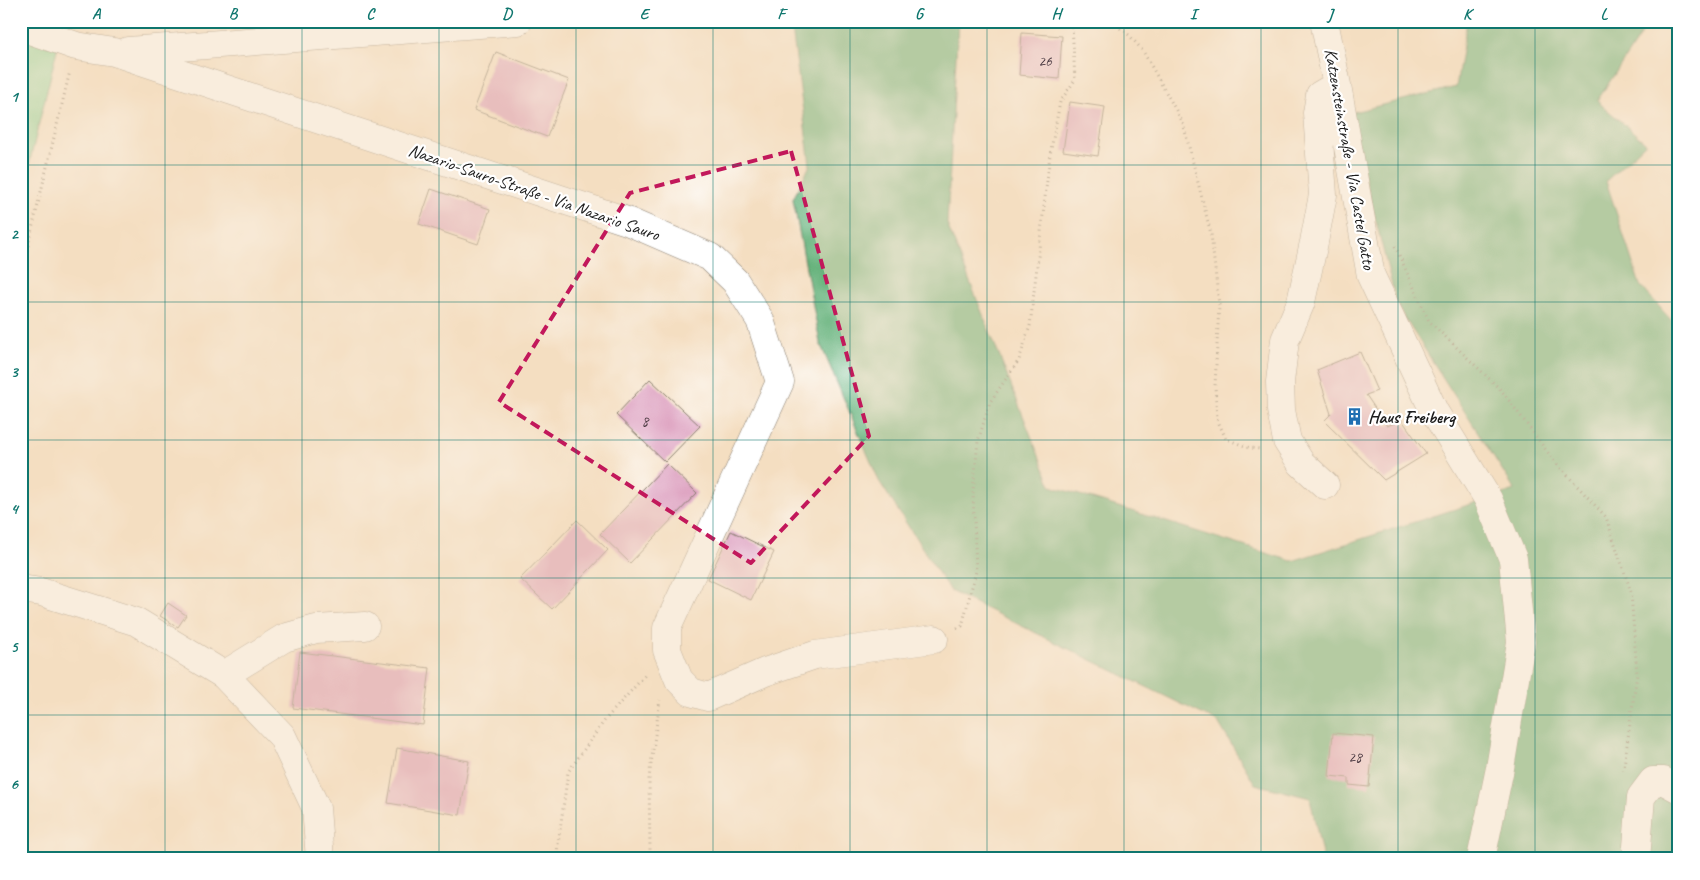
<svg xmlns="http://www.w3.org/2000/svg" width="1700" height="880" font-family="Caveat,sans-serif">
<style>
.green{fill:#80d193;stroke:#4e7658}
.forest{fill:#68b37d;stroke:#42684c}
.building{fill:#da97b9}
.lines{fill:none;stroke-linecap:round;stroke-linejoin:round}
.minor-casing{stroke:#887d6e;stroke-width:29}
.path{stroke:#887d6e;stroke-width:3;stroke-dasharray:1 4;stroke-linecap:butt}
.minor{stroke:#fff;stroke-width:28}
.marked{fill:none;stroke:#c2185b;stroke-width:4;stroke-dasharray:10 6;stroke-linejoin:round}
.grid{fill:none;stroke:#0f766e;stroke-width:1;stroke-opacity:0.55}
.labels{text-anchor:middle;dominant-baseline:central;stroke-width:4.5;stroke-linejoin:round;paint-order:stroke}
.number-label{font-size:15px;fill:#4c3b43}
.street-label{font-size:18px;fill:#1c1c1c;stroke:#fff}
.poi-label{font-size:18px;font-weight:bold;fill:#1c1c1c;stroke:#fff;text-anchor:start}
.neatline{fill:none;stroke:#0f766e;stroke-width:2}
.grid-label{font-size:16px;text-anchor:middle;font-weight:bold;fill:#0f766e}
</style>
<rect width="100%" height="100%" fill="#fff"/>
<filter id="ink" filterUnits="userSpaceOnUse"><feTurbulence type="fractalNoise" baseFrequency=".02" numOctaves="2"/><feDisplacementMap in="SourceGraphic" scale="10" xChannelSelector="R" yChannelSelector="G"/><feConvolveMatrix kernelMatrix="1 2 1 2 8 2 1 2 1" color-interpolation-filters="sRGB"/></filter>
<filter id="wash" filterUnits="userSpaceOnUse"><feTurbulence type="fractalNoise" baseFrequency=".0096" numOctaves="4" result="noise"/><feDisplacementMap in="SourceGraphic" scale="20" xChannelSelector="R" yChannelSelector="G"/><feGaussianBlur stdDeviation="1.12" result="paint"/><feColorMatrix in="noise" values="0 0 0 0 0 0 0 0 0 0 0 0 0 0 0 0 0 1.4 0 .05"/><feComposite in="paint" operator="in"/></filter>
<g filter="url(#wash)">
<rect width="100%" height="100%" fill="#f4dec1"/>
<path class="green" d="M21,21H64L21,197Z"/>
<path class="forest" d="M791,21H958L947,224L1051,486L1292,561L1515,490L1397,306L1349,113L1456,87L1467,21H1679V30L1647,25L1597,101L1646,143L1606,181L1640,285L1679,329V857L1653,859H1323L1310,798L1255,784L1218,722L950,591L879,481L820,343L793,199L810,165Z"/>
<g id="blocks">
<path class="building" d="M1022,33L1062,36L1059,79L1019,75Z
M496,52L569,80L547,137L474,110Z
M1070,102L1105,107L1098,156L1063,151Z
M431,189L490,209L478,244L419,224Z
M1360,352L1377,391L1366,395L1387,426L1402,420L1426,454L1384,480L1324,421L1331,414L1317,370Z
M650,379L700,426L665,462L616,415Z
M667,464L697,493L630,563L600,534Z
M577,520L608,550L552,609L520,579Z
M731,531L774,552L751,600L708,579Z
M168,603L186,615L178,627L160,616Z
M300,652L430,668L423,725L293,708Z
M1333,733L1374,737L1369,787L1349,785V778L1329,776Z
M397,748L469,761L460,815L388,803Z"/>
</g>
</g>
<g filter="url(#ink)">
<use href="#blocks" fill-opacity="0" stroke="#887d6e" stroke-width="1"/>
<g class="lines">
<defs>
<path id="minor" d="M1324,21L1337,85L1371,276L1434,411L1488,499L1513,559L1521,642L1500,768L1481,859
M21,27L76,46L114,52L627,221L710,257L735,281L760,320L780,382L667,628V650L679,680L691,692L708,697L765,672L815,655L934,639
M128,51L518,21
M1325,485L1301,463L1287,441L1281,410L1280,382L1285,340L1301,302L1314,242L1323,195L1317,113L1320,95L1337,85
M21,589L41,592L137,622L224,675L282,736L316,808L320,859
M224,675L284,638L316,629L365,626
M1636,859L1641,797L1653,781H1664L1679,789"/>
</defs>
<use href="#minor" class="minor-casing"/>
<path class="path" d="M1395,246L1429,321L1502,391L1555,462L1606,517L1631,592L1637,674L1623,773
M21,275L70,71
M957,628L962,626L976,571L973,491L978,441L990,402L1019,360L1030,326L1050,155L1060,102L1075,80L1072,23L1112,22L1129,35L1143,51L1183,123L1211,234L1219,305L1215,386L1217,419L1226,439L1250,448L1261,449
M556,859L568,772L605,720L647,673
M647,859L650,851L649,778L660,700"/>
<use href="#minor" class="minor"/>
</g>
</g>
<path d="M0 0H1700V880H0ZM791,151L869,436L751,563L499,402L630,193Z" fill="#f4dec1" fill-opacity=".55" fill-rule="evenodd"/>
<path class="marked" d="M791,151L869,436L751,563L499,402L630,193Z"/>
<path class="grid" d="M165,21V859M302,21V859M439,21V859M576,21V859M713,21V859M850,21V859M987,21V859M1124,21V859M1261,21V859M1398,21V859M1535,21V859M21,165H1679M21,302H1679M21,440H1679M21,578H1679M21,715H1679"/>
<defs>
<symbol id="building-bare" viewBox="-9 -9 18 18"><path d="M-4-6H4V6H1V3H-1V6H-4ZM-2.5-4.3h1.7v1.8h-1.7ZM.8-4.3h1.7v1.8H.8ZM-2.5-1h1.7V.8h-1.7ZM.8-1h1.7V.8H.8Z" fill="#1f6fb2" stroke="#fff" stroke-width="2.5" paint-order="stroke"/></symbol>
</defs>
<g fill-rule="evenodd">
<use href="#building-bare" x="1342" y="404" width="25" height="25"/>
</g>
<g class="labels">
<g class="number-label">
<text x="1045" y="61">26</text>
<text x="645" y="421">8</text>
<text x="1355" y="757">28</text>
</g>
<g class="street-label">
<text transform="translate(1350 159) rotate(80)">Katzensteinstraße - Via Castel Gatto</text>
<text transform="translate(534 192) rotate(19)">Nazario-Sauro-Straße - Via Nazario Sauro</text>
</g>
<g class="poi-label">
<text x="1368" y="417">Haus Freiberg</text>
</g>
</g>
<rect width="1700" height="880" fill="none" stroke="#fff" stroke-width="55"/>
<rect x="28" y="28" width="1644" height="824" class="neatline"/>
<g class="grid-label">
<text x="96" y="19">A</text>
<text x="233" y="19">B</text>
<text x="370" y="19">C</text>
<text x="507" y="19">D</text>
<text x="644" y="19">E</text>
<text x="781" y="19">F</text>
<text x="919" y="19">G</text>
<text x="1056" y="19">H</text>
<text x="1193" y="19">I</text>
<text x="1330" y="19">J</text>
<text x="1467" y="19">K</text>
<text x="1604" y="19">L</text>
<text x="14" y="102">1</text>
<text x="14" y="239">2</text>
<text x="14" y="377">3</text>
<text x="14" y="514">4</text>
<text x="14" y="652">5</text>
<text x="14" y="789">6</text>
</g>
</svg>
